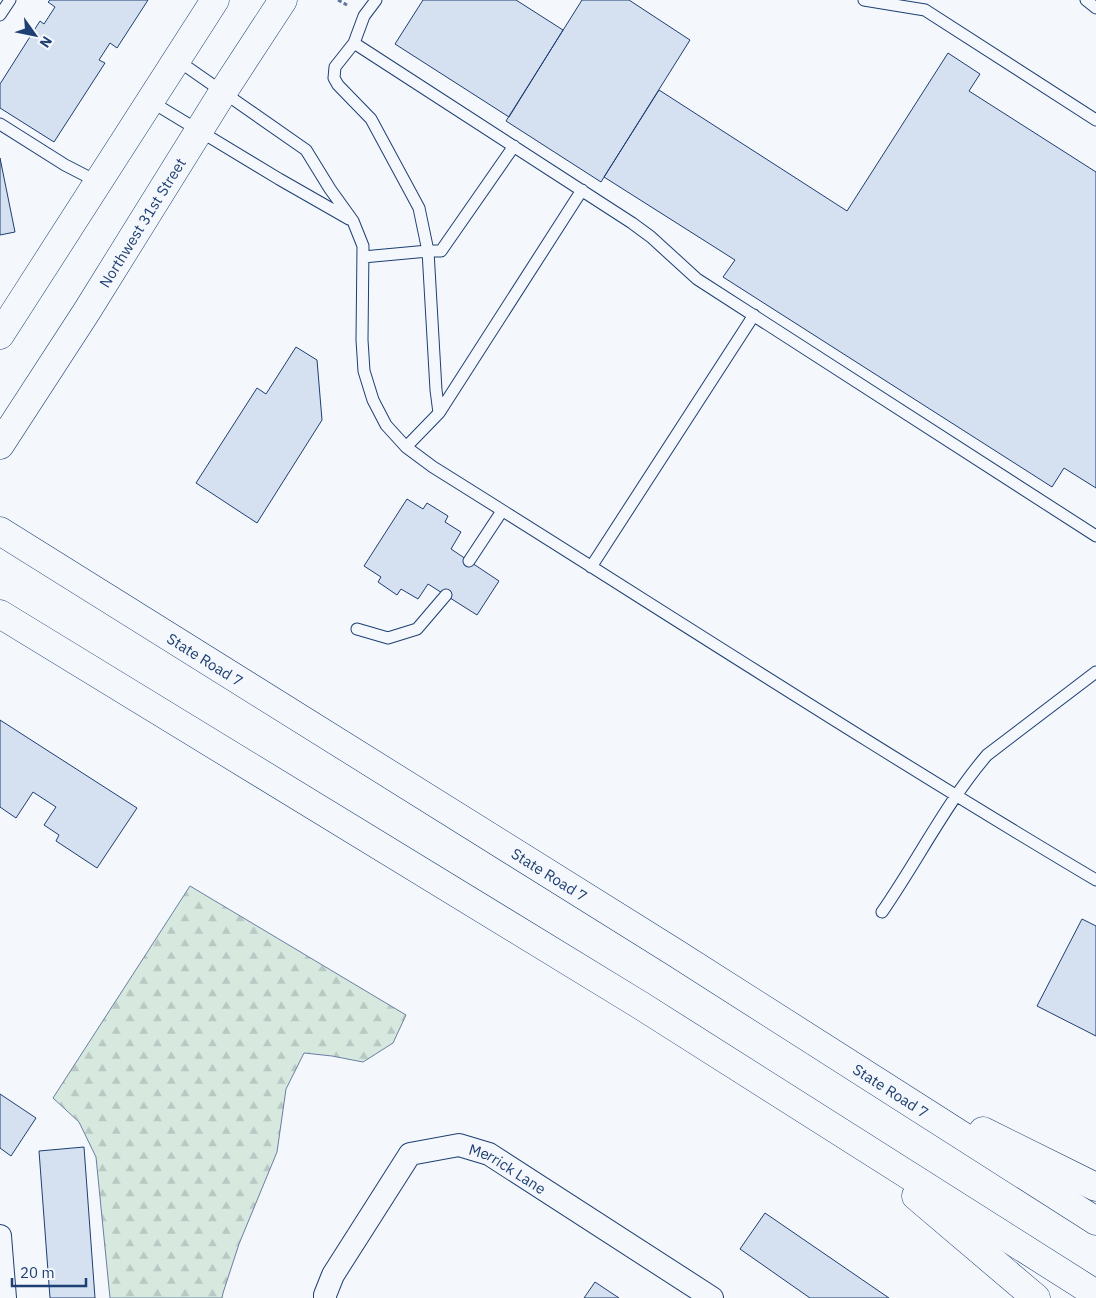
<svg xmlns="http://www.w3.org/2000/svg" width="1096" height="1298" font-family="'IBM Plex Sans',sans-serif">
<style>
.forest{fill:url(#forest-firs);stroke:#687fa3}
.building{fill:#d5e0f0;stroke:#1d3f73}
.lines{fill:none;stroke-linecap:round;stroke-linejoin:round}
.lane-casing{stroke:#1d3f73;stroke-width:13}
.street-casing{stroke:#1d3f73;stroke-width:24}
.secondary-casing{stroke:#1d3f73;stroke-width:29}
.primary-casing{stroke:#1d3f73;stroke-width:29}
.path{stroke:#5e769c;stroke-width:3;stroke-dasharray:4 2.5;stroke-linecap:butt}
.lane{stroke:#f4f7fb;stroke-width:11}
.street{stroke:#f4f7fb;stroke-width:22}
.secondary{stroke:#f4f7fb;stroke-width:28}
.primary{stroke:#f4f7fb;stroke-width:28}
.labels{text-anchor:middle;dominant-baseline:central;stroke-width:4;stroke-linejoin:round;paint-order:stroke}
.street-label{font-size:15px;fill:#1d3f73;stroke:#f4f7fb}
</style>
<defs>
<pattern id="forest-firs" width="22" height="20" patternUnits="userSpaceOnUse" patternTransform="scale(1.25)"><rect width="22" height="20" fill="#d7e8df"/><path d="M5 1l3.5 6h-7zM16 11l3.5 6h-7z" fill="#b8c8c3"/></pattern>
</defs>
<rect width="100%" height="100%" fill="#f4f7fb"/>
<path class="forest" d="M190,886L406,1015L393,1043L363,1062L332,1056L304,1053L286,1089L277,1152L239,1244L223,1293L222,1298H110L96,1157L79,1122L53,1098Z"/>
<path class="building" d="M50,0H148L117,48L110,43L99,60L105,63L54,142L0,108V84L40,21L44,24L55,7L48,2Z
M423,0H516L563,30L509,117L395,44Z
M582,0H629L690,40L601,182L506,121Z
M948,53L980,74L969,91L1096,172V488L1064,468L1052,487L723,277L735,260L604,177L659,90L847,211Z
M0,158L15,232L0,235Z
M296,347L317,360L322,420L257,523L196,483L257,388L266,394Z
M407,499L423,509L427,503L448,516L445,522L461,532L451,549L499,581L477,615L428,584L418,599L401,589L397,595L378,582L381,577L364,566Z
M0,720L137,808L97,868L56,841L59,835L44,825L56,807L33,792L16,818L0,807Z
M1082,919L1096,926V1036L1037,1006Z
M0,1094L36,1118L11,1156L0,1148Z
M84,1147L95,1298H50L39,1151Z
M765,1213L889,1298H810L740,1249Z
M595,1282L619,1298H584Z"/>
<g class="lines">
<defs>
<path id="lane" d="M864,0L925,10L1096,120
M1086,0L1096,8
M0,15L10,0
M354,43L364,16L376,0
M177,60L306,150L330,189L353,221L363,246L362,340L364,371L373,400L386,425L406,447L433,467C654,605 872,747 1096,880
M150,101L279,179L349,219
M0,124L65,165L98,182
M363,257L428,251L419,208L371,119L338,85L334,78L335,67L354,43L632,223L651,237L697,279L1096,536
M439,413L582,190
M406,447L439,413L436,390L428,251H441L514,146
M469,561L502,511
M591,567L754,315
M357,629L388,638L417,629L446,595
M882,912C918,860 946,803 987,755L1096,672"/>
<g id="street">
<path d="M0,1236L5,1298"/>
<path id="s1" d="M325,1298V1295L333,1275L410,1154L459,1145L489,1154L712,1298"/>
</g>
<g id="secondary">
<path d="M0,335L215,0"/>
<path id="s2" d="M0,445L87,311L223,92L283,0"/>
</g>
<g id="primary">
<path id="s3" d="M0,531L674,952L1096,1221"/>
<path d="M0,614L640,1005L1096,1294"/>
<path d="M983,1131L1096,1187"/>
<path d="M916,1196L1036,1298"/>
</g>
</defs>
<use href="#lane" class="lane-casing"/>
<use href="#street" class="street-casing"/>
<use href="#secondary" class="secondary-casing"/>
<use href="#primary" class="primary-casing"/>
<path class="path" d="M338,0L347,5"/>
<use href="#lane" class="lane"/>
<use href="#street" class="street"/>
<use href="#secondary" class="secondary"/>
<use href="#primary" class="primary"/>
</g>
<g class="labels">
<g class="street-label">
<text stroke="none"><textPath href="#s2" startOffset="264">Northwest 31st Street</textPath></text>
<text stroke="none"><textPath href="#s3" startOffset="242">State Road 7</textPath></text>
<text stroke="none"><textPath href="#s3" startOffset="648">State Road 7</textPath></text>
<text stroke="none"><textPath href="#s3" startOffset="1052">State Road 7</textPath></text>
<text stroke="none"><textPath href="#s1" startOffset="272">Merrick Lane</textPath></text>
</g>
</g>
<g transform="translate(35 35) rotate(123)" stroke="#f4f7fb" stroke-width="4" paint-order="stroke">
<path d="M0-4L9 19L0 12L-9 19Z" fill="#1d3f73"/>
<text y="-8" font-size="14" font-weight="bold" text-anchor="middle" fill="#1d3f73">N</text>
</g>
<path d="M12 1278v8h74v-8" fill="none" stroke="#1d3f73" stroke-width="2.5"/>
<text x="20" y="1278" font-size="15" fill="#1d3f73" stroke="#f4f7fb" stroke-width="4" paint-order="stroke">20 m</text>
</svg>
